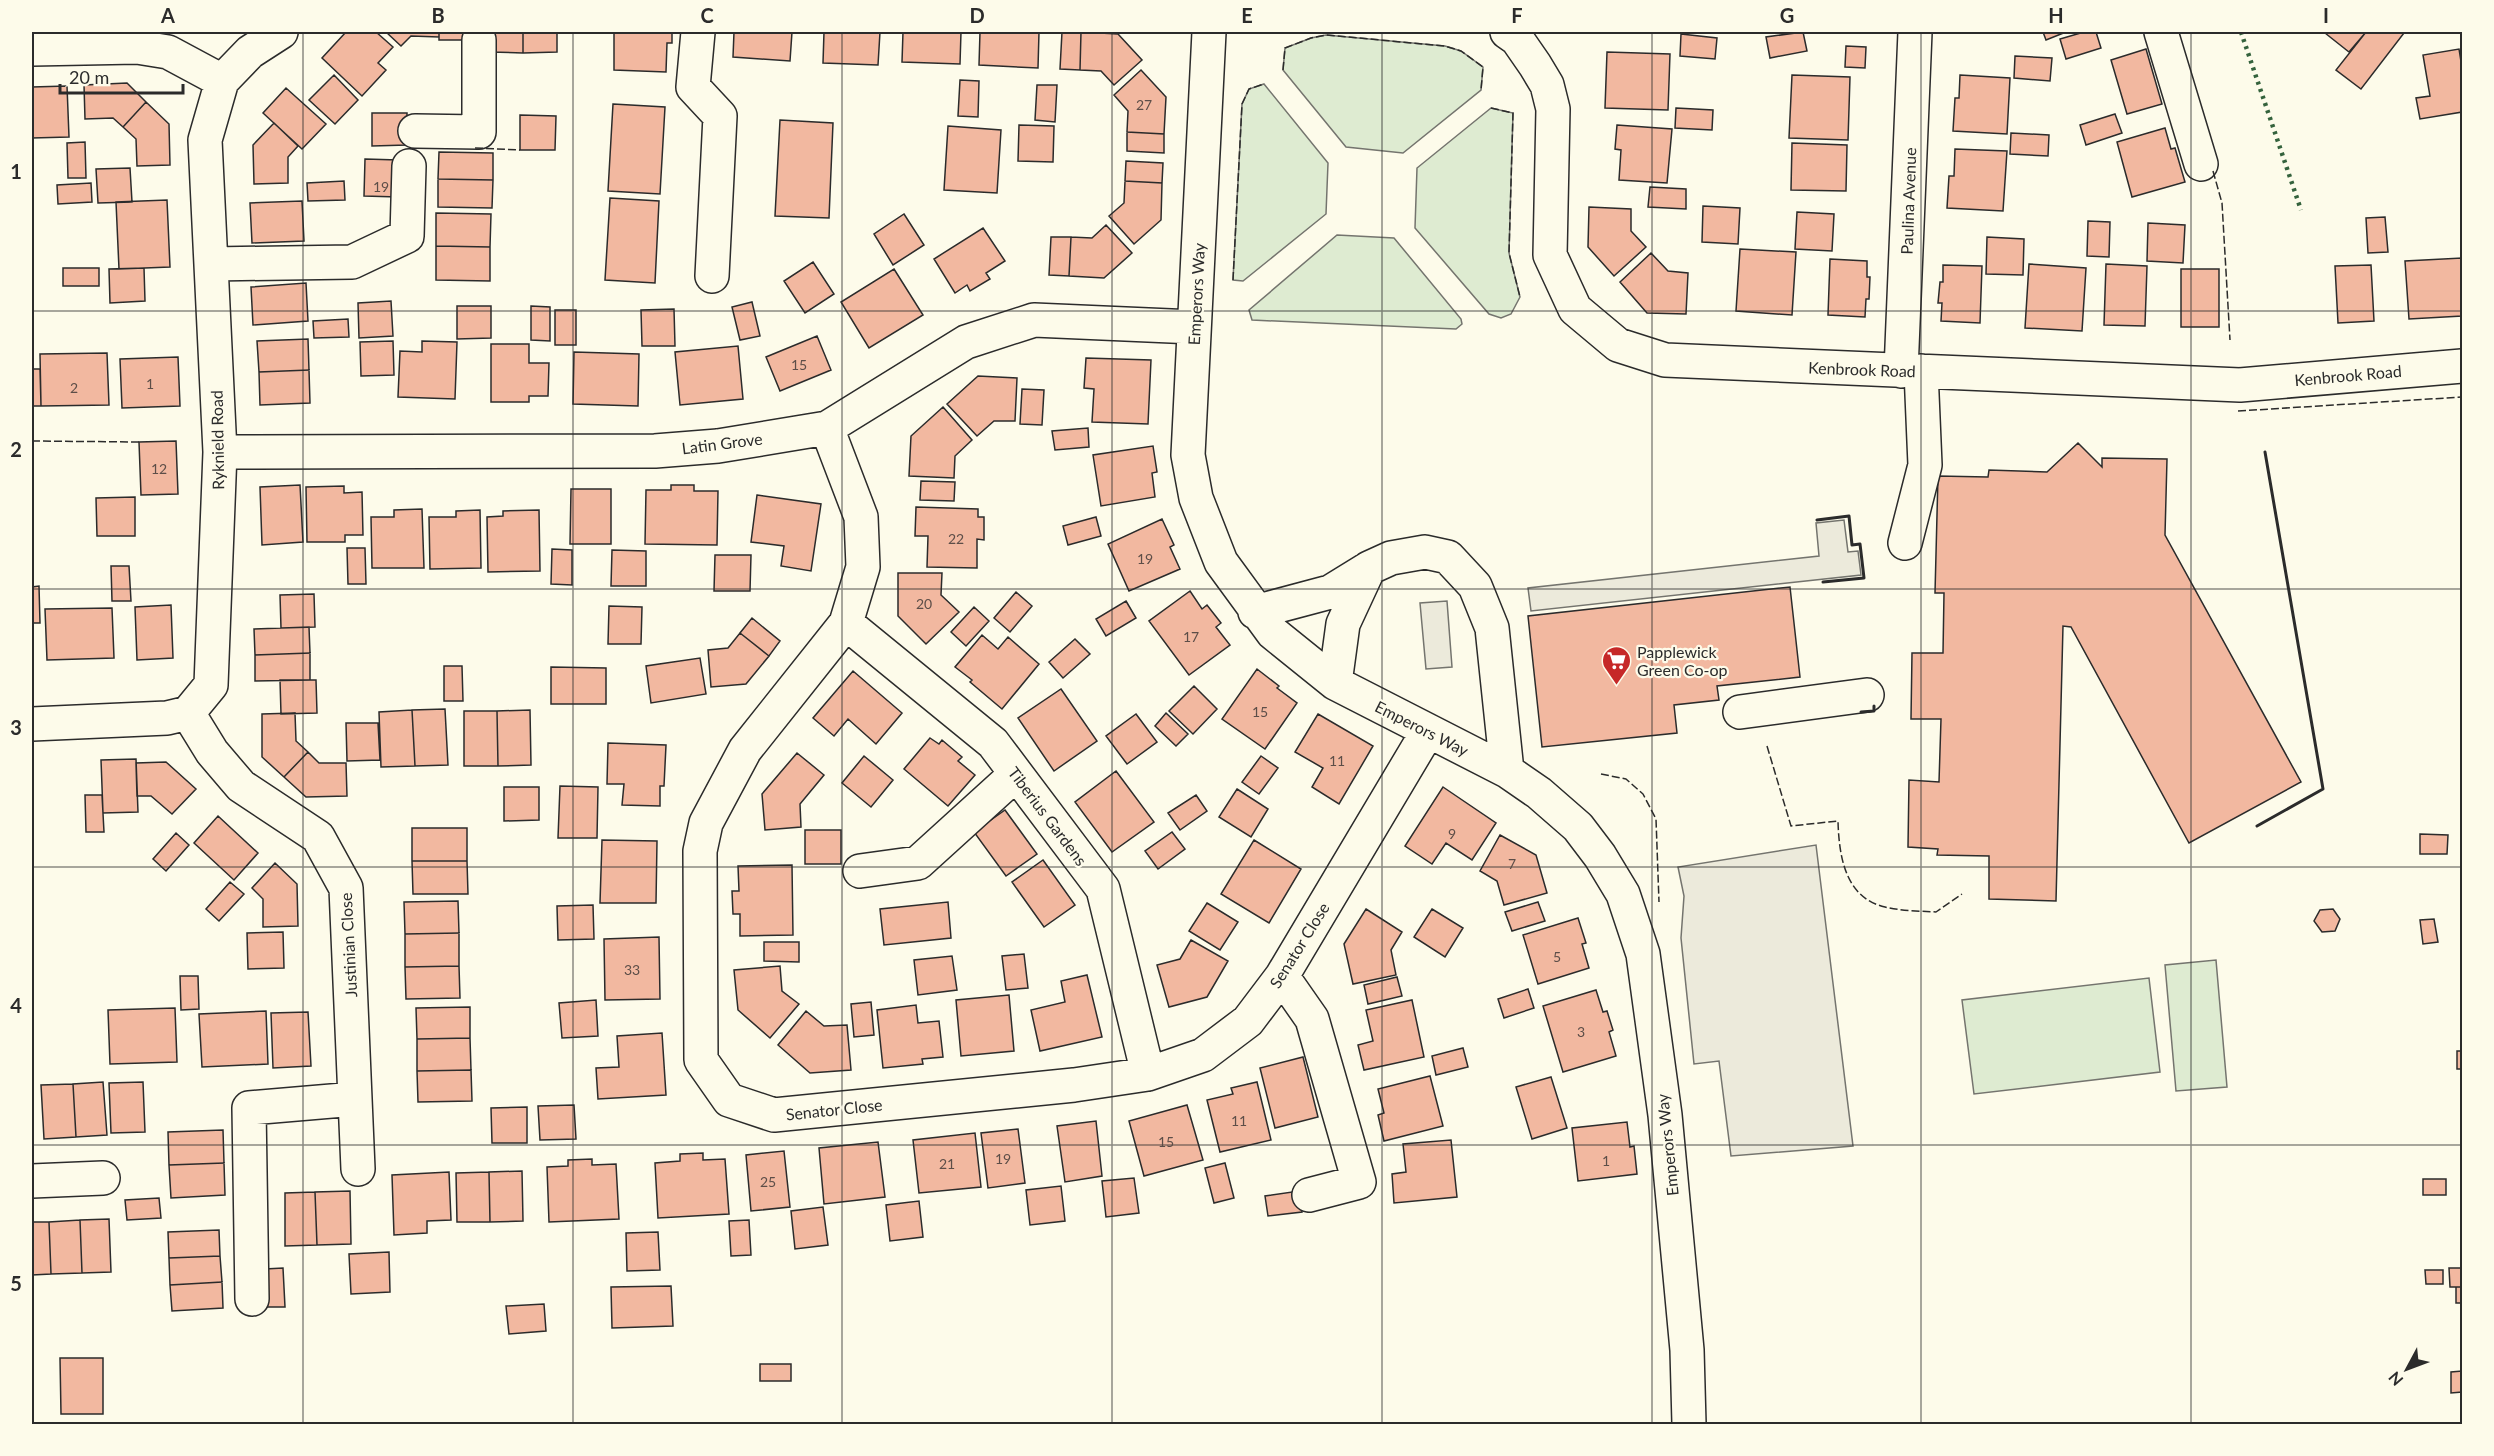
<svg xmlns="http://www.w3.org/2000/svg" width="2494" height="1456" font-family="Lato,sans-serif">
<style>
.green{fill:#deebd1;stroke:#74746e;stroke-width:1.5}
.parking{fill:#eceadb;stroke:#74746e;stroke-width:1.5}
.building{fill:#f2b8a0;stroke:#2b2b2b;stroke-width:1.5}
.lines{fill:none;stroke-linecap:round;stroke-linejoin:round}
.minor-casing{stroke:#2b2b2b;stroke-width:36}
.minor{stroke:#fdfbea;stroke-width:33}
.hedge{stroke:#34623c;stroke-width:4.5;stroke-dasharray:3 4.5;stroke-linecap:butt}
.fence{stroke:#2b2b2b;stroke-width:1.5;stroke-dasharray:8 3;stroke-linecap:butt}
.wall{stroke:#2b2b2b;stroke-width:3}
.grid{fill:none;stroke:#2b2b2b;stroke-width:1.5;stroke-opacity:0.55}
.labels{text-anchor:middle;dominant-baseline:central;stroke-width:4.5;stroke-linejoin:round;paint-order:stroke}
.number-label{font-size:14px;fill:#5d4e48}
.street-label{font-size:16px;fill:#2b2b2b;stroke:#fdfbea}
.poi-label{font-size:16px;fill:#2b2b2b;stroke:#fdfbea;text-anchor:start}
.neatline{fill:none;stroke:#2b2b2b;stroke-width:2}
.grid-label{font-size:20px;text-anchor:middle;font-weight:bold;fill:#2b2b2b}
</style>
<rect width="100%" height="100%" fill="#fdfbea"/>
<path class="green" d="M1326,35L1445,46L1461,51L1483,67L1481,90L1403,153L1346,147L1283,70L1285,48L1311,38Z
M1264,84L1328,163L1326,214L1243,281L1233,280L1242,104L1249,89Z
M1491,108L1513,113L1509,253L1520,297L1511,314L1501,318L1489,314L1415,228L1417,168Z
M1337,235L1394,238L1461,319L1462,324L1456,329L1252,320L1249,310Z
M2216,960L2227,1087L2176,1091L2165,965Z
M2149,978L2160,1072L1974,1094L1962,1000Z"/>
<path class="parking" d="M1844,520L1848,552L1858,551L1861,575L1531,611L1528,588L1819,556L1816,523Z
M1447,601L1452,667L1426,669L1420,603Z
M1816,845L1853,1146L1731,1156L1719,1061L1694,1064L1681,938L1684,896L1678,867Z"/>
<path class="building" d="M346,32H376L393,47L378,63L386,70L362,96L322,58Z
M386,32H439V37L411,36L401,46Z
M439,32H490L489,40H439Z
M490,32H523V53L490,52Z
M523,32H557V52L523,53Z
M614,32H672V43H667L666,72L614,70Z
M734,32H792L790,61L733,57Z
M824,32H880L878,65L823,63Z
M903,32H961L960,64L902,62Z
M980,32H1039L1038,68L979,65Z
M1062,32H1081L1080,70L1060,69Z
M1081,32L1118,34L1142,60L1114,85L1101,71L1080,70Z
M1803,32L1807,51L1770,58L1766,37Z
M2043,32H2066L2046,40Z
M2084,32H2096L2101,48L2066,59L2060,39Z
M2326,32H2366L2349,52L2325,33Z
M2366,32L2404,33L2361,89L2336,70Z
M1681,34L1717,38L1715,59L1680,56Z
M1846,46L1866,47L1865,68L1845,67Z
M2146,49L2162,104L2127,114L2111,60Z
M2459,49L2462,68V112L2420,119L2416,98L2430,96L2423,55Z
M1607,52L1670,54L1668,110L1605,108Z
M2015,56L2052,58L2050,81L2014,78Z
M1141,70L1166,97L1164,134L1127,132L1128,111L1114,95Z
M334,75L358,100L335,124L309,100Z
M1792,75L1850,77L1848,140L1789,138Z
M1960,75L2010,78L2007,134L1953,131L1955,98H1959Z
M960,80L979,81L978,117L958,116Z
M127,83L146,102L123,127L113,118L85,119L84,85Z
M1037,85H1057L1055,122L1035,120Z
M67,86L69,137L32,138V87Z
M286,88L326,124L302,149L263,113Z
M146,102L169,124L170,165L137,166L136,139L123,127Z
M613,104L665,107L660,194L608,191Z
M1676,108L1713,110L1712,130L1675,128Z
M372,113H407V145L372,146Z
M2115,114L2122,133L2086,145L2080,125Z
M520,115L556,116L555,150H520Z
M780,120L833,123L829,218L775,216Z
M274,123L298,146L288,157V183L254,184L253,145Z
M1019,125L1054,126L1053,162L1018,161Z
M1617,125L1672,129L1667,183L1619,180L1621,150L1615,149Z
M948,126L1001,130L997,193L944,190Z
M2165,128L2171,149L2175,148L2185,182L2132,197L2117,142Z
M1127,132L1164,134V153L1127,151Z
M2011,133L2049,135L2048,156L2010,154Z
M85,142L86,178H68L67,143Z
M1792,143L1847,145L1846,191L1791,190Z
M1955,149L2007,151L2003,211L1947,208L1949,176H1954Z
M439,152L493,153V180L438,179Z
M365,159L398,160V197L364,196Z
M1126,161L1163,163L1162,183L1125,181Z
M130,168L132,202L98,203L96,169Z
M438,179L493,180L492,208L438,207Z
M344,181L345,200L308,201L307,183Z
M1125,181L1162,183L1161,220L1134,244L1109,216L1124,203Z
M91,183L92,202L58,204L57,185Z
M1650,187L1686,189V209L1648,207Z
M610,198L659,201L655,283L605,280Z
M167,200L170,267L119,269L116,202Z
M302,201L304,241L252,243L250,203Z
M1703,206L1740,208L1738,244L1702,242Z
M1589,207L1631,209V231L1646,247L1614,276L1588,247Z
M1797,212L1834,214L1832,251L1795,249Z
M436,213L491,214L490,247L436,246Z
M904,214L924,245L893,265L874,234Z
M2385,217L2388,252L2368,253L2366,218Z
M2088,221L2110,222L2109,257L2087,256Z
M2148,223L2185,225L2183,263L2147,261Z
M1106,225L1132,253L1104,278L1069,276L1071,237L1092,238Z
M983,228L1005,261L986,273L990,279L970,291L967,285L955,293L934,259Z
M1051,237H1071L1069,276L1049,275Z
M1987,237L2024,239L2023,275L1986,274Z
M436,246L490,247V281L436,280Z
M1740,249L1796,252L1792,315L1736,311Z
M1651,253L1668,271L1688,273L1686,314L1647,313L1620,282Z
M2462,258V316L2409,319L2405,261Z
M1830,259L1867,261V277H1870L1869,299H1866L1865,317L1828,315Z
M813,262L834,294L805,313L784,281Z
M2029,264L2086,268L2082,331L2025,328Z
M2106,264L2147,266L2145,326L2104,325Z
M1943,265L1982,266L1980,323L1941,321L1942,303H1938L1940,282H1943Z
M2371,265L2374,321L2338,323L2335,266Z
M63,268H99V286H63Z
M144,268L145,301L110,303L109,269Z
M894,269L923,315L869,348L841,302Z
M2181,269H2219V327H2181Z
M306,283L308,321L253,325L251,287Z
M391,301L393,336L359,338L358,303Z
M752,302L760,336L740,340L732,307Z
M457,306H491V338L457,339Z
M531,306L550,307V341L531,340Z
M674,309L675,346H642L641,310Z
M555,310H576V345H555Z
M348,319L349,337L314,338L313,321Z
M817,336L831,370L780,391L766,357Z
M308,339L309,370L259,372L257,341Z
M393,341L394,375L361,376L360,342Z
M422,341L457,342L455,399L398,397L400,351L422,352Z
M491,344H529V363H549L548,396H529V402H491Z
M738,346L743,399L680,405L675,352Z
M574,352L639,354L638,406L573,404Z
M107,353L109,405L41,406L40,354Z
M178,357L180,406L122,408L120,359Z
M1086,358L1151,360L1148,424L1092,422L1094,389L1084,388Z
M32,369H40L41,406H32Z
M309,370L310,403L260,405L259,372Z
M978,376L1017,378L1015,421H994L977,436L947,404Z
M1022,389L1044,390L1042,425L1020,424Z
M943,407L972,440L955,456L954,478L909,476L911,436Z
M1088,428L1089,447L1055,450L1052,431Z
M176,441L178,494L141,495L139,442Z
M2078,443L2102,467V458L2167,459L2165,535L2301,782L2189,843L2071,627L2063,626L2056,901L1989,899V856L1937,855L1938,849L1908,847L1909,780L1939,782L1941,719H1911L1912,653H1943L1944,593H1935L1938,476L1988,477L1989,470L2047,472Z
M1153,446L1157,472L1152,473L1155,497L1101,506L1093,455Z
M921,481L955,482L954,501L920,500Z
M300,485L303,542L262,545L260,487Z
M671,485H694V491H718L717,545L645,544L646,490H671Z
M344,486V493L362,492L363,535H345V542H307L306,487Z
M571,489H611V544H570Z
M757,495L821,504L811,571L781,566L784,546L751,542Z
M135,497V536H97L96,498Z
M916,507L978,509V517H984V540L977,539V568L927,567L928,536H915Z
M422,509L424,568H372L371,517H394V510Z
M480,510L481,568L430,569L429,517H456V511Z
M539,510L540,571L488,572L487,517L503,516V511Z
M1096,517L1101,536L1068,545L1063,526Z
M1162,519L1174,545L1170,547L1180,569L1129,591L1108,544Z
M347,548H365L366,584H348Z
M552,549L572,550V585L551,584Z
M612,550L646,551V586H611Z
M715,555H751L750,591H714Z
M111,566H129L131,601H112Z
M898,573H942L941,595L959,612L926,644L898,616Z
M39,586L40,623H32V587Z
M1790,587L1800,677L1717,686L1719,700L1674,705L1677,733L1542,747L1528,616Z
M1190,591L1202,609L1207,605L1221,623L1216,627L1230,645L1189,675L1149,621Z
M1016,592L1032,606L1010,632L994,618Z
M314,594L315,627L281,628L280,595Z
M1126,601L1136,618L1106,636L1096,619Z
M171,605L173,658L137,660L135,607Z
M609,606L642,607L641,644H608Z
M974,607L989,621L966,646L951,632Z
M112,608L114,658L47,660L45,609Z
M752,618L780,641L769,656L740,633Z
M309,627L310,653L255,655L254,629Z
M740,633L769,656L746,684L711,687L708,650L728,648Z
M982,635L998,649L1008,637L1039,664L1002,709L970,682L972,680L955,667Z
M1075,639L1090,654L1063,678L1049,662Z
M310,653V680L255,681V655Z
M700,658L706,694L651,703L646,666Z
M444,666H462L463,701H444Z
M551,667L606,668V704H551Z
M1257,669L1279,686L1277,688L1297,703L1265,749L1222,719Z
M853,671L902,713L876,744L848,719L834,736L813,718Z
M280,680H316L317,713L281,714Z
M1194,686L1217,709L1193,734L1169,711Z
M1061,689L1097,741L1054,771L1018,718Z
M445,709L448,765L415,766L412,710Z
M412,710L415,766L381,767L379,712Z
M530,710L531,765L498,766L497,711Z
M464,711H497L498,766H464Z
M295,713L296,741L308,752L284,777L262,757V714Z
M1166,713L1188,734L1176,746L1155,726Z
M1136,714L1157,742L1127,764L1106,736Z
M1318,714L1373,746L1339,804L1312,787L1323,768L1295,752Z
M346,723H378L380,760L347,761Z
M930,738L939,744L942,740L962,757L958,761L975,775L948,806L904,769Z
M608,743L666,745L664,786H660V806L622,805L624,784H607Z
M308,752L319,763H346L347,796L306,797L284,777Z
M797,753L824,775L800,804L801,827L765,830L762,794Z
M864,756L893,780L871,807L842,783Z
M1261,756L1278,768L1259,794L1242,782Z
M136,759L138,812L103,813L101,760Z
M166,762L196,789L172,814L151,796H137L136,763Z
M1116,771L1154,822L1112,852L1075,802Z
M560,786L598,787L597,838H558Z
M504,787H539V820L504,821Z
M1443,787L1496,823L1472,860L1446,843L1432,864L1405,846Z
M1237,789L1268,809L1251,837L1219,817Z
M85,795H102L104,832H86Z
M1196,795L1207,811L1180,830L1168,813Z
M1005,810L1037,854L1006,876L974,832Z
M218,816L258,853L234,880L194,843Z
M412,828H467V861H412Z
M805,830H841V864H805Z
M1172,832L1185,849L1158,869L1145,851Z
M176,833L189,845L166,871L153,859Z
M2420,834L2448,835L2447,854H2420Z
M1500,835L1536,855L1547,893L1504,905L1497,881L1480,871Z
M602,840L657,841L656,903H600Z
M1254,840L1301,869L1269,923L1221,894Z
M1043,860L1075,905L1044,927L1012,882Z
M412,861H467L468,894H413Z
M275,863L297,884L298,926L263,927V899L252,888Z
M792,865L793,935L740,936V914H733L732,891H739L738,866Z
M230,882L244,894L219,921L206,909Z
M458,901L459,933L405,934L404,902Z
M948,902L951,938L884,945L880,909Z
M1538,902L1545,921L1512,931L1505,912Z
M1207,903L1238,922L1220,950L1189,931Z
M593,905L594,939L558,940L557,906Z
M1366,909L1402,932L1391,950L1396,975L1353,984L1344,944Z
M1432,909L1463,928L1445,957L1414,937Z
M2333,909L2340,919L2335,931L2322,932L2314,921L2320,910Z
M1578,918L1586,943L1582,944L1589,968L1538,984L1523,935Z
M2434,919L2438,942L2423,944L2420,920Z
M283,932L284,968L248,969L247,933Z
M459,933V966L405,967V934Z
M659,937L660,999L605,1000L604,939Z
M1191,940L1228,961L1207,997L1169,1007L1157,965L1180,959Z
M764,942H799V962L764,961Z
M1024,954L1028,988L1006,990L1002,956Z
M952,956L957,990L918,995L914,960Z
M459,966L460,998L406,999L405,967Z
M780,966L782,991L799,1004L770,1038L738,1010L734,970Z
M1087,975L1102,1037L1040,1051L1031,1010L1065,1002L1061,981Z
M180,976H198L199,1009L181,1010Z
M1397,977L1402,996L1368,1004L1364,985Z
M1528,989L1534,1008L1504,1018L1498,999Z
M1596,990L1603,1012L1607,1011L1613,1030L1609,1032L1616,1056L1563,1072L1543,1006Z
M1009,995L1014,1051L961,1056L956,1000Z
M596,1000L598,1036L562,1038L559,1003Z
M1412,1000L1424,1057L1364,1070L1358,1045L1373,1041L1366,1010Z
M871,1002L874,1035L854,1037L851,1004Z
M916,1005L918,1023L939,1021L943,1057L922,1059L923,1064L883,1068L877,1010Z
M470,1007V1038L417,1039L416,1008Z
M175,1008L177,1062L110,1064L108,1010Z
M266,1011L268,1064L202,1067L199,1014Z
M806,1011L824,1026L847,1025L851,1070L810,1073L778,1045Z
M308,1012L311,1066L273,1068L271,1013Z
M662,1033L666,1095L598,1099L596,1068L619,1067L617,1036Z
M470,1038L471,1070L417,1071V1039Z
M1463,1048L1468,1067L1436,1075L1432,1056Z
M2457,1051H2462V1069H2457Z
M1303,1057L1318,1117L1275,1128L1260,1068Z
M471,1070L472,1101L418,1102L417,1071Z
M1430,1076L1443,1126L1384,1141L1378,1115L1384,1113L1378,1089Z
M1551,1077L1567,1128L1532,1139L1516,1087Z
M103,1082L107,1135L76,1137L73,1084Z
M143,1082L145,1132L111,1133L109,1083Z
M1257,1082L1271,1140L1220,1152L1207,1100L1233,1094L1231,1088Z
M73,1084L76,1137L44,1139L41,1085Z
M574,1105L576,1139L540,1140L538,1106Z
M1187,1105L1203,1160L1144,1176L1129,1121Z
M527,1107V1143H492L491,1108Z
M1096,1121L1102,1176L1065,1182L1057,1126Z
M1627,1122L1630,1147L1634,1146L1637,1174L1578,1181L1572,1128Z
M1018,1129L1025,1183L988,1188L981,1133Z
M223,1130L224,1163L169,1165L168,1132Z
M975,1133L981,1187L919,1193L913,1140Z
M1451,1140L1457,1197L1394,1203L1392,1174L1406,1172L1403,1144Z
M878,1142L885,1197L824,1204L819,1148Z
M784,1151L790,1207L751,1211L746,1155Z
M703,1153V1160L725,1159L729,1214L658,1218L655,1163L680,1161V1154Z
M592,1159V1165L616,1164L619,1219L549,1222L547,1167L568,1166V1160Z
M224,1163L225,1195L171,1198L169,1165Z
M1225,1163L1234,1198L1214,1203L1205,1168Z
M522,1171L523,1221L490,1222L489,1172Z
M449,1172L451,1220L427,1221V1233L394,1235L392,1175Z
M489,1172L490,1222H457L456,1173Z
M1134,1178L1139,1213L1106,1217L1102,1181Z
M2423,1179H2446V1195H2423Z
M1061,1186L1065,1221L1030,1225L1026,1190Z
M350,1191L351,1244L317,1245L315,1192Z
M1299,1191L1302,1212L1268,1216L1265,1196Z
M315,1192L317,1245L285,1246V1193Z
M159,1198L161,1218L127,1220L125,1200Z
M919,1201L923,1237L890,1241L886,1205Z
M823,1207L828,1245L795,1249L791,1211Z
M109,1219L111,1272L82,1273L80,1220Z
M80,1220L82,1273L51,1274L49,1222Z
M749,1220L751,1255L731,1256L729,1221Z
M32,1222H49L51,1274L32,1275Z
M219,1230L220,1256L169,1258L168,1232Z
M658,1232L660,1270L627,1271L626,1233Z
M389,1252L390,1292L351,1294L349,1254Z
M220,1256L222,1282L170,1285L169,1258Z
M283,1268L285,1307H266L265,1269Z
M2449,1268H2462V1287H2450Z
M2425,1270H2443V1284H2426Z
M222,1282L223,1308L172,1311L170,1285Z
M671,1286L673,1326L612,1328L611,1287Z
M2456,1287H2462V1303H2456Z
M544,1304L546,1331L509,1334L506,1306Z
M60,1358H103V1414H61Z
M760,1364H791V1381H760Z
M2462,1371V1392L2451,1393V1372Z"/>
<g class="lines">
<defs>
<path id="minor" d="M698,32L693,87L720,116L712,276
M1209,32L1188,455L1196,498L1221,562L1273,633L1335,683L1507,771L1539,793L1578,827L1600,856L1623,894L1643,954L1665,1115L1687,1350L1689,1424
M1507,32L1517,39L1535,65L1547,85L1553,109L1550,255L1575,309L1618,345L1665,360L2240,385L2462,366
M2161,32L2201,164
M32,49L137,47L168,52L222,81
M415,131L479,132V40
M211,264L352,262L407,236L409,166
M1901,371L1915,32
M827,428L861,517L863,567L846,623L745,750L706,823L700,851L701,1060L729,1100L774,1115L1074,1085L1148,1074L1203,1055L1248,1021L1282,976L1428,731
M220,452L655,451L718,446L827,428L966,342L1034,320L1194,327
M1905,543L1925,465L1921,371
M1255,612L1330,592L1369,568
M846,623L993,743L1103,889L1148,1074
M1335,683L1343,624L1369,568L1391,558L1425,552L1448,557L1475,586L1492,628L1507,771
M1740,712L1867,695
M188,713L212,752L241,786L318,837L346,888L358,1169
M32,724L167,718L188,713L211,685L220,452L205,140L222,81L250,52L281,32
M860,871L918,863L1016,774
M1282,976L1312,1019L1359,1182L1309,1195
M32,1181L103,1178
M252,1299L249,1108L355,1099"/>
</defs>
<use href="#minor" class="minor-casing"/>
<use href="#minor" class="minor"/>
<path class="hedge" d="M2241,32L2301,210"/>
<path class="fence" d="M1283,70L1285,48L1311,38L1326,35L1445,46L1461,51L1483,67L1481,90
M1491,108L1513,113L1509,253L1520,297
M475,148L520,150
M2213,171L2222,203L2230,340
M1233,280L1242,104L1249,89L1264,84
M2238,411L2462,397
M32,441L139,442
M1767,746L1791,826L1838,821C1839,856 1845,898 1885,907C1901,911 1919,911 1936,912L1962,894
M1601,774L1626,779L1643,794L1656,819L1659,902"/>
<path class="wall" d="M1817,520L1849,516L1852,545L1860,544L1864,578L1823,582
M1861,712L1874,711V706
M2257,826L2323,789L2265,452"/>
</g>
<path class="grid" d="M303,32V1424M573,32V1424M842,32V1424M1112,32V1424M1382,32V1424M1652,32V1424M1921,32V1424M2191,32V1424M32,311H2462M32,589H2462M32,867H2462M32,1145H2462"/>
<defs>
<symbol id="supermarket-pin" viewBox="-11 -11 22 30"><path d="M0 17L-7.5 6A9.5 9.5 0 1 1 7.5 6Z" fill="#c62828" stroke="#fdfbea"/><path d="M-6-5.5h2.5l.6 2H6L4.5 2H-2.5L-4.4-4H-6ZM-1.5 3.2a1.3 1.3 0 1 0 .1 0ZM3 3.2a1.3 1.3 0 1 0 .1 0Z" fill="#fff"/></symbol>
</defs>
<g fill-rule="evenodd">
<use href="#supermarket-pin" x="1600" y="644" width="33" height="45"/>
</g>
<g class="labels">
<g class="number-label">
<text x="1144" y="104">27</text>
<text x="381" y="186">19</text>
<text x="799" y="364">15</text>
<text x="150" y="383">1</text>
<text x="74" y="387">2</text>
<text x="159" y="468">12</text>
<text x="956" y="538">22</text>
<text x="1145" y="558">19</text>
<text x="924" y="603">20</text>
<text x="1191" y="636">17</text>
<text x="1260" y="711">15</text>
<text x="1337" y="760">11</text>
<text x="1452" y="833">9</text>
<text x="1512" y="863">7</text>
<text x="1557" y="956">5</text>
<text x="632" y="969">33</text>
<text x="1581" y="1031">3</text>
<text x="1239" y="1120">11</text>
<text x="1166" y="1141">15</text>
<text x="1003" y="1158">19</text>
<text x="1606" y="1160">1</text>
<text x="947" y="1163">21</text>
<text x="768" y="1181">25</text>
</g>
<g class="street-label">
<text transform="translate(1908 201) rotate(-88)">Paulina Avenue</text>
<text transform="translate(1196 294) rotate(-87)">Emperors Way</text>
<text transform="translate(1862 369) rotate(2)">Kenbrook Road</text>
<text transform="translate(2348 375) rotate(-5)">Kenbrook Road</text>
<text transform="translate(217 440) rotate(-91)">Ryknield Road</text>
<text transform="translate(722 443) rotate(-7)">Latin Grove</text>
<text transform="translate(1422 728) rotate(27)">Emperors Way</text>
<text transform="translate(1048 816) rotate(53)">Tiberius Gardens</text>
<text transform="translate(348 945) rotate(-93)">Justinian Close</text>
<text transform="translate(1299 945) rotate(-58)">Senator Close</text>
<text transform="translate(834 1109) rotate(-6)">Senator Close</text>
<text transform="translate(1667 1145) rotate(-96)">Emperors Way</text>
</g>
<g class="poi-label">
<text x="1637" y="651">Papplewick<tspan x="1637" dy="18">Green Co-op</tspan></text>
</g>
</g>
<rect width="2494" height="1456" fill="none" stroke="#fdfbea" stroke-width="66"/>
<g transform="translate(2407 1369) rotate(229)" stroke="#fdfbea" stroke-width="4.5" paint-order="stroke">
<path d="M0-4.5L10 22L0 15L-10 22Z" fill="#2b2b2b"/>
<text y="-9" font-size="16" font-weight="bold" text-anchor="middle" fill="#2b2b2b">N</text>
</g>
<path d="M60 84v9h123v-9" fill="none" stroke="#2b2b2b" stroke-width="3"/>
<text x="69" y="84" font-size="18" fill="#2b2b2b" stroke="#fdfbea" stroke-width="4.5" paint-order="stroke">20 m</text>
<rect x="33" y="33" width="2428" height="1390" class="neatline"/>
<g class="grid-label">
<text x="168" y="23">A</text>
<text x="438" y="23">B</text>
<text x="707" y="23">C</text>
<text x="977" y="23">D</text>
<text x="1247" y="23">E</text>
<text x="1517" y="23">F</text>
<text x="1787" y="23">G</text>
<text x="2056" y="23">H</text>
<text x="2326" y="23">I</text>
<text x="16" y="179">1</text>
<text x="16" y="457">2</text>
<text x="16" y="735">3</text>
<text x="16" y="1013">4</text>
<text x="16" y="1291">5</text>
</g>
</svg>
